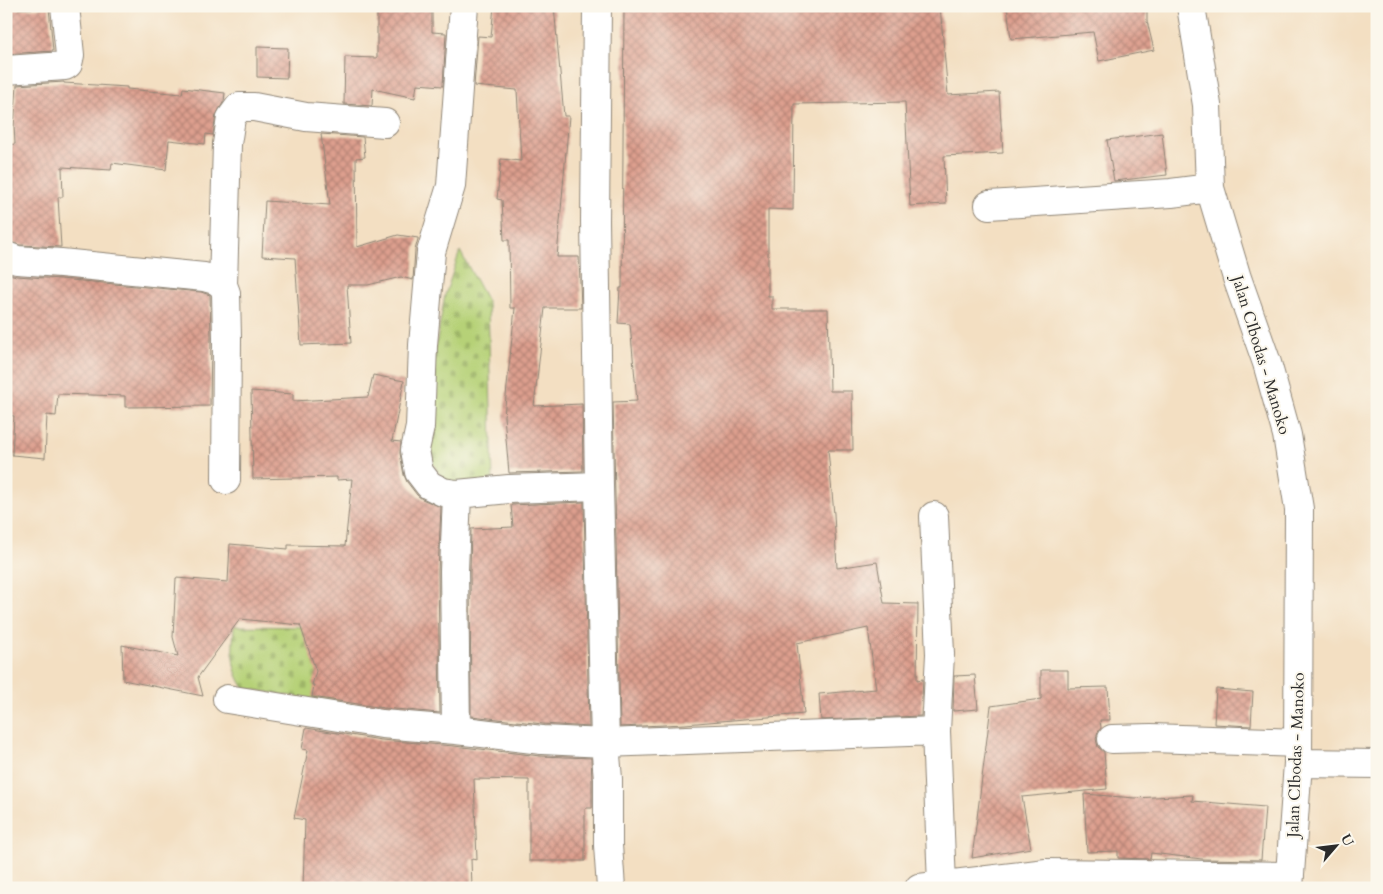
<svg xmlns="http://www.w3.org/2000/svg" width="1383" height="894" font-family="Cardo,serif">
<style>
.cemetery{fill:url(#cemetery-stones);stroke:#707e51}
.building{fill:url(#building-cross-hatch)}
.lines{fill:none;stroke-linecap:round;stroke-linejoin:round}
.street-casing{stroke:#8f8576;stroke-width:30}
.street{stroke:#fff;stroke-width:28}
.labels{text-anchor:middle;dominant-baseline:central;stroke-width:4;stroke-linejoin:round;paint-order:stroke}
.street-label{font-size:16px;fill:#2b2b2b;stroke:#fbf7ec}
</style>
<defs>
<pattern id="cemetery-stones" width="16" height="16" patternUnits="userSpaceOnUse" patternTransform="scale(1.25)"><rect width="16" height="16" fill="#b6d177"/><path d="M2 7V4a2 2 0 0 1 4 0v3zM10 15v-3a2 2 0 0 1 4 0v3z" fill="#9db467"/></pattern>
<pattern id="building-cross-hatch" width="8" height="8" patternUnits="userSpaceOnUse" patternTransform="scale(1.25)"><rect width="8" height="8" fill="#dd9f8e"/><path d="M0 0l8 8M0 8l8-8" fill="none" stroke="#b38274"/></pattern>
</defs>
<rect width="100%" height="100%" fill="#fbf7ec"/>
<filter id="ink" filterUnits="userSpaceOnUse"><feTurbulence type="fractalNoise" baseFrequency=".02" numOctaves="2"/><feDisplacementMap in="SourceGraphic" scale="10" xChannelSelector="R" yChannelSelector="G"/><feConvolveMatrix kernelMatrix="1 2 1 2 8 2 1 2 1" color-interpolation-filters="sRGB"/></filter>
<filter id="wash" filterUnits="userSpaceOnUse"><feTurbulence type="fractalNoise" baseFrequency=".0096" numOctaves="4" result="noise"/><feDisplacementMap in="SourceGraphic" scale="20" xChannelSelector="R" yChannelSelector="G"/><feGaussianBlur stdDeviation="1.12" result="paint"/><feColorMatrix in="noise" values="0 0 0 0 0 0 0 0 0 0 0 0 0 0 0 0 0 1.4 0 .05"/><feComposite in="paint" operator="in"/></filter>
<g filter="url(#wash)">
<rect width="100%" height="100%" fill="#f3dfc2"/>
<path class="cemetery" d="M460,251L488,303L493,483L450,484L438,472L432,461L431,443L434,358L445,295Z
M347,625L338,704L244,688C229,665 233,651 234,626L316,627Z"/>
<g id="blocks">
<path class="building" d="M377,6H432V32L446,33L443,86L417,84L415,98L373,89L372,106L344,104L345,57L377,58Z
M494,6H554L564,116H569L557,257H579L581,308H545L534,406L582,404L583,471L509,473L504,416L515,308H510L509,240H504L502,200L497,199L501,159L521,161L517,90L474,86L478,36L491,37Z
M624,6H940L948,95L999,92L1003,153L944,156L946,204L910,206L905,102L794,104L793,210L768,209V296H772V309H828L830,391H852L853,450H828L834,514L837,568L877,562L884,603L918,604L917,680L923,679L921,716L821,720L819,694L876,689L868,628L797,643L804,714L685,724L620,727L613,402L637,401L630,324L618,323L620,288H622Z
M1007,6H1147V21L1154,50L1099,61L1093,32L1011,39Z
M49,8L53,51L6,54V9Z
M257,47L288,48L287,78L257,77Z
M64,82V83L127,87V89L182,94L183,88L225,93L224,101L216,115L213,135L206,134L205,144L169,140L166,170L112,163L111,170L62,167L63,197H58L61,247L20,245L6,241V167H9L7,145L15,144L14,125L17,85Z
M1162,133L1167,175L1114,181L1107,140Z
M321,134L363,137L365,157L356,158L357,247L398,235L418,238V239L415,250L413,280L401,277L368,285H347L351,343L301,345L295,258L262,256L265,201L330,205Z
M6,273L16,276L60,279L201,292L210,295L211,338L210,406L125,407V396L58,394L56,416L47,415L45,458L12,455L14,416L6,415Z
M373,375L404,381L392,441L401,442L400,453L404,475L407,482L417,495L422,499L441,507L438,571L440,713L384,708L312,697L314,685H312L316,671L300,625L240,619L198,677L203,696L123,680L122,645L178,656L173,637L176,578L228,582L230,544L288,549V545L345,546L352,479L337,480V477L253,479L251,391L293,394V401L368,397Z
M584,502L589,727L543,724L471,716L470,571L471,529L513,527L511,505Z
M1041,670H1068V688L1108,687L1110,720H1100L1101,728L1098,732L1096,739L1098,747L1104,752L1107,789L1022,797L1031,848L972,858L991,706L1041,699Z
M975,675L978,709L953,711L954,676Z
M1216,689L1253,692L1251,726L1214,724Z
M306,728L381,740L454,746L540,756L591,758L592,780V808H585V861H529V780L474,779L477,860L471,859L472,888H396L350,884V888H303L305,820L294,818L308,750L302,749Z
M1084,794L1135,798L1193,795L1192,801L1265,807L1261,860L1202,859L1151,853L1150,859L1118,858V851L1087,852Z"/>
</g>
</g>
<g filter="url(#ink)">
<use href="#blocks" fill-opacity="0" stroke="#8f8576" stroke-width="1"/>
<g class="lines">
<defs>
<path id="street" d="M464,6L451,186L431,252L423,345L420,427L415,450L419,472L429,485L443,492L457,494L454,571L456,730L542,740L605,743L936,731
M597,6L595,221L599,486L605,743L608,779V845L611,888
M1191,6L1207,105L1210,188L1237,278L1267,363L1287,435L1299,509L1298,763L1289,888
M6,70L65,66L68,64L70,55L65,6
M989,205L1171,193L1210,188
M6,256L17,260L61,263L204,277L215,280L223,285L226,293L227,338L226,480
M223,285L227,144L231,118L239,107H254L306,117L385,123
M457,494L509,489L599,486
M934,516L940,654L936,731L942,885
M227,699L382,724L456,730
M1112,739L1151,738L1298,743
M1298,763L1377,764
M919,888L1046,873L1290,876"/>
</defs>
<use href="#street" class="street-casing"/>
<use href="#street" class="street"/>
</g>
</g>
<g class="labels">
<g class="street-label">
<text transform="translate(1261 355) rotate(73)">Jalan CIbodas - Manoko</text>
<text transform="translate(1296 755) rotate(-88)">Jalan CIbodas - Manoko</text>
</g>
</g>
<rect width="1383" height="894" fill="none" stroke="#fbf7ec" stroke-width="25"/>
<g transform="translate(1336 846) rotate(62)" stroke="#fbf7ec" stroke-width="4" paint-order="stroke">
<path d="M0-4L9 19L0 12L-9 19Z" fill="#2b2b2b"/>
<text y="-8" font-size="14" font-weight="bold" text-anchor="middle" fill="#2b2b2b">U</text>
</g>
</svg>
